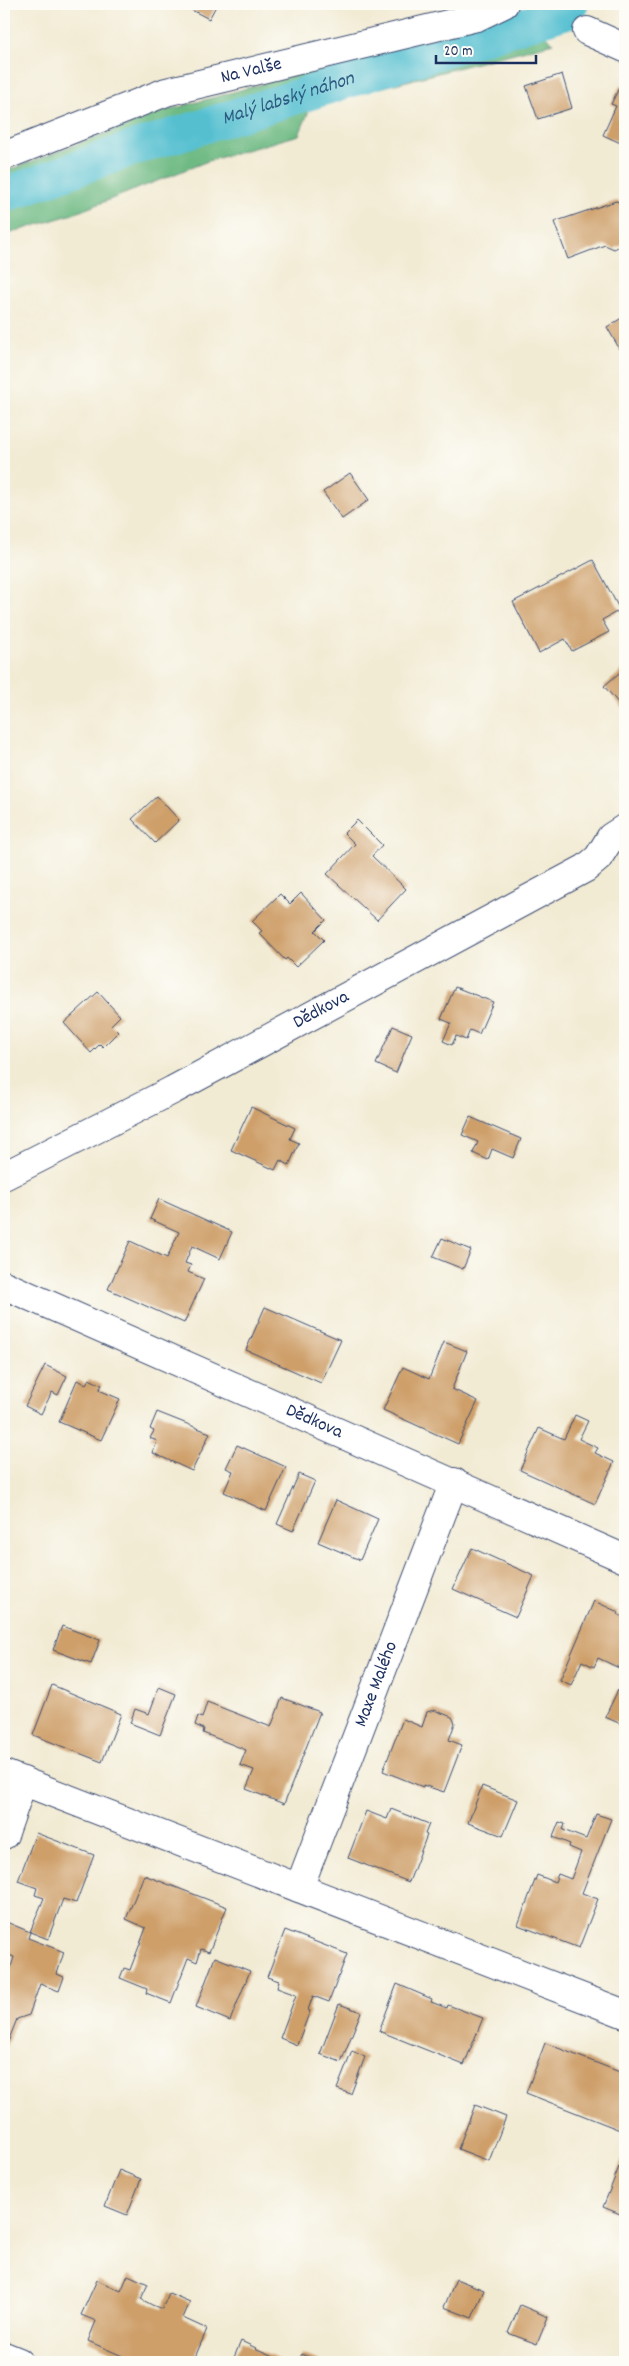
<svg xmlns="http://www.w3.org/2000/svg" width="629" height="2366" font-family="Dekko,sans-serif">
<style>
.forest{fill:#6eba83;stroke:#447470}
.lines{fill:none;stroke-linecap:round;stroke-linejoin:round}
.canal{stroke:#55bfd0;stroke-width:35}
.building{fill:#ce9f69}
.minor-casing{stroke:#3b4b70;stroke-width:30}
.minor{stroke:#fff;stroke-width:28}
.labels{text-anchor:middle;dominant-baseline:central;stroke-width:4.5;stroke-linejoin:round;paint-order:stroke}
.street-label{font-size:19px;fill:#1b2f5e;stroke:#fdfcf7}
.water-label{font-size:20px;font-style:italic;fill:#2c5a80;stroke:#fdfcf7}
</style>
<rect width="100%" height="100%" fill="#fdfcf7"/>
<filter id="ink" filterUnits="userSpaceOnUse"><feTurbulence type="fractalNoise" baseFrequency=".02" numOctaves="2"/><feDisplacementMap in="SourceGraphic" scale="10" xChannelSelector="R" yChannelSelector="G"/><feConvolveMatrix kernelMatrix="1 2 1 2 8 2 1 2 1" color-interpolation-filters="sRGB"/></filter>
<filter id="wash" filterUnits="userSpaceOnUse"><feTurbulence type="fractalNoise" baseFrequency=".0096" numOctaves="4" result="noise"/><feDisplacementMap in="SourceGraphic" scale="20" xChannelSelector="R" yChannelSelector="G"/><feGaussianBlur stdDeviation="1.12" result="paint"/><feColorMatrix in="noise" values="0 0 0 0 0 0 0 0 0 0 0 0 0 0 0 0 0 1.4 0 .05"/><feComposite in="paint" operator="in"/></filter>
<g filter="url(#wash)">
<rect width="100%" height="100%" fill="#f2ebd4"/>
<path class="forest" d="M525,11L553,43L311,106L299,135L208,161L73,214L4,235V172L161,112Z"/>
<g class="lines">
<path class="canal" id="s1" d="M4,195L125,151L568,11L571,4"/>
</g>
<g id="blocks">
<path class="building" d="M180,4H220L216,6L209,19Z
M562,74L572,108L538,119L526,86Z
M620,86L625,88V145L603,135L616,106L611,104Z
M616,201L625,204V247L622,245L614,249L605,245L568,259L554,222Z
M625,316V354L623,355L607,327Z
M350,473L369,500L342,519L323,492Z
M593,560L620,610L602,620L609,632L572,651L565,639L539,653L513,602Z
M625,668V711L604,686Z
M157,796L179,820L155,843L132,819Z
M357,820L382,845L372,856L406,889L377,920L327,874L355,844L344,833Z
M301,893L326,920L315,931L324,940L296,967L287,958L285,960L259,933L262,931L252,921L280,894L290,904Z
M455,987L493,1002L479,1034L470,1030L466,1040L456,1036L452,1045L443,1041L451,1023L441,1019Z
M98,992L120,1016L111,1025L118,1032L103,1047L100,1044L91,1053L64,1023Z
M393,1026L412,1034L396,1073L376,1064Z
M251,1107L295,1128L290,1139L299,1143L289,1165L280,1160L275,1170L231,1150Z
M470,1117L521,1139L513,1158L492,1149L488,1160L473,1153L478,1142L462,1135Z
M159,1199L232,1232L220,1259L192,1246L185,1263L191,1265L188,1272L204,1279L184,1323L108,1289L130,1241L167,1258L179,1232L150,1219Z
M442,1238L471,1250L463,1269L433,1257Z
M265,1307L341,1340L321,1383L246,1350Z
M444,1342L467,1351L452,1389L478,1401L458,1444L383,1410L403,1367L429,1379Z
M45,1365L67,1376L58,1395L52,1392L41,1414L25,1406Z
M89,1379L102,1385L99,1390L120,1399L101,1440L59,1422L77,1380L86,1384Z
M157,1412L210,1433L192,1471L153,1453L157,1441L150,1438L154,1431L150,1429Z
M575,1415L588,1421L579,1439L598,1448L595,1453L614,1462L595,1504L520,1470L539,1428L564,1439Z
M237,1445L286,1467L266,1511L224,1492L233,1471L226,1468Z
M299,1474L315,1481L293,1531L277,1524Z
M336,1500L378,1519L360,1560L318,1542Z
M472,1548L534,1576L516,1617L453,1589Z
M594,1601L618,1612L617,1614L625,1618V1655L619,1668L598,1658L594,1667L582,1661L571,1685L560,1680Z
M62,1626L100,1640L91,1664L53,1650Z
M52,1685L121,1714L102,1762L33,1735Z
M159,1687L176,1694L160,1735L130,1723L135,1709L149,1714Z
M618,1690L625,1693V1714L621,1724L605,1717Z
M282,1698L320,1712L284,1804L246,1789L254,1770L240,1765L246,1750L203,1733L204,1729L195,1725L198,1716L202,1718L207,1702L271,1727Z
M434,1710L452,1717L455,1723L449,1740L462,1745L444,1792L423,1785V1787L383,1771L403,1719L422,1727L427,1712Z
M482,1786L518,1800L503,1836L468,1823Z
M391,1809L429,1824L425,1834L427,1835L409,1882L348,1858L366,1811L387,1819Z
M596,1814L611,1819L582,1893L598,1899L579,1948L518,1925L537,1875L555,1882L558,1874L571,1879L581,1852L569,1847L570,1844L553,1837L559,1822L565,1824L563,1830L586,1839Z
M36,1833L94,1855L76,1903L63,1899L48,1939L30,1932L44,1898L35,1895L37,1888L18,1881Z
M144,1875L227,1907L209,1952L201,1949L197,1962L188,1958L171,2003L146,1993L147,1989L120,1978L124,1968L130,1970L146,1928L126,1919Z
M4,1921L30,1932L28,1938L64,1952L57,1974L64,1977L59,1991L40,1984L29,2015L17,2019L4,2052V1968L10,1970L14,1957L4,1953Z
M285,1930L347,1954L329,2002L313,1996L308,2010L310,2011L297,2045L280,2038L296,1995L277,1988L279,1981L267,1977Z
M215,1957L250,1971L230,2021L196,2007Z
M397,1984L432,1999L431,2002L447,2008L448,2005L483,2018L464,2065L379,2031Z
M339,2004L361,2012L341,2062L320,2054Z
M545,2043L625,2074V2132L526,2093Z
M352,2051L365,2057L351,2094L337,2089Z
M475,2105L506,2117L489,2161L458,2149Z
M623,2157L625,2158V2216L603,2207Z
M119,2170L141,2179L127,2215L105,2206Z
M128,2275L148,2284L141,2299L152,2305L162,2309L169,2293L190,2302L183,2318L207,2329L193,2362L177,2357L175,2362H136L88,2341L96,2321L81,2315L97,2280L121,2291Z
M456,2279L484,2290L472,2318L444,2307Z
M520,2305L548,2317L537,2344L508,2333Z
M241,2341L256,2348L255,2349L284,2362H232Z
M302,2354L322,2362H298Z"/>
</g>
</g>
<g filter="url(#ink)">
<use href="#blocks" fill-opacity="0" stroke="#3b4b70" stroke-width="1"/>
<g class="lines">
<defs>
<g id="minor">
<path d="M587,31L625,48"/>
<path id="s2" d="M4,156L166,92L477,17L504,4"/>
<path id="s3" d="M4,1176L173,1090L586,868L598,858L611,837L625,828"/>
<path id="s4" d="M4,1285L625,1559"/>
<path d="M4,1774L625,2014"/>
<path d="M4,1835L23,1781"/>
<path id="s5" d="M299,1888L454,1482"/>
<path d="M4,2356L19,2362"/>
</g>
</defs>
<use href="#minor" class="minor-casing"/>
<use href="#minor" class="minor"/>
</g>
</g>
<g class="labels">
<g class="street-label">
<text stroke="none"><textPath href="#s2" startOffset="262">Na Valše</textPath></text>
<text stroke="none"><textPath href="#s3" startOffset="358">Dědkova</textPath></text>
<text stroke="none"><textPath href="#s4" startOffset="339">Dědkova</textPath></text>
<text stroke="none"><textPath href="#s5" startOffset="218">Maxe Malého</textPath></text>
</g>
<g class="water-label">
<text stroke="none"><textPath href="#s1" startOffset="300">Malý labský náhon</textPath></text>
</g>
</g>
<rect width="629" height="2366" fill="none" stroke="#fdfcf7" stroke-width="20"/>
<path d="M436 55v8h100v-8" fill="none" stroke="#1b2f5e" stroke-width="2.5"/>
<text x="444" y="55" font-size="15" fill="#1b2f5e" stroke="#fdfcf7" stroke-width="4" paint-order="stroke">20 m</text>
</svg>
